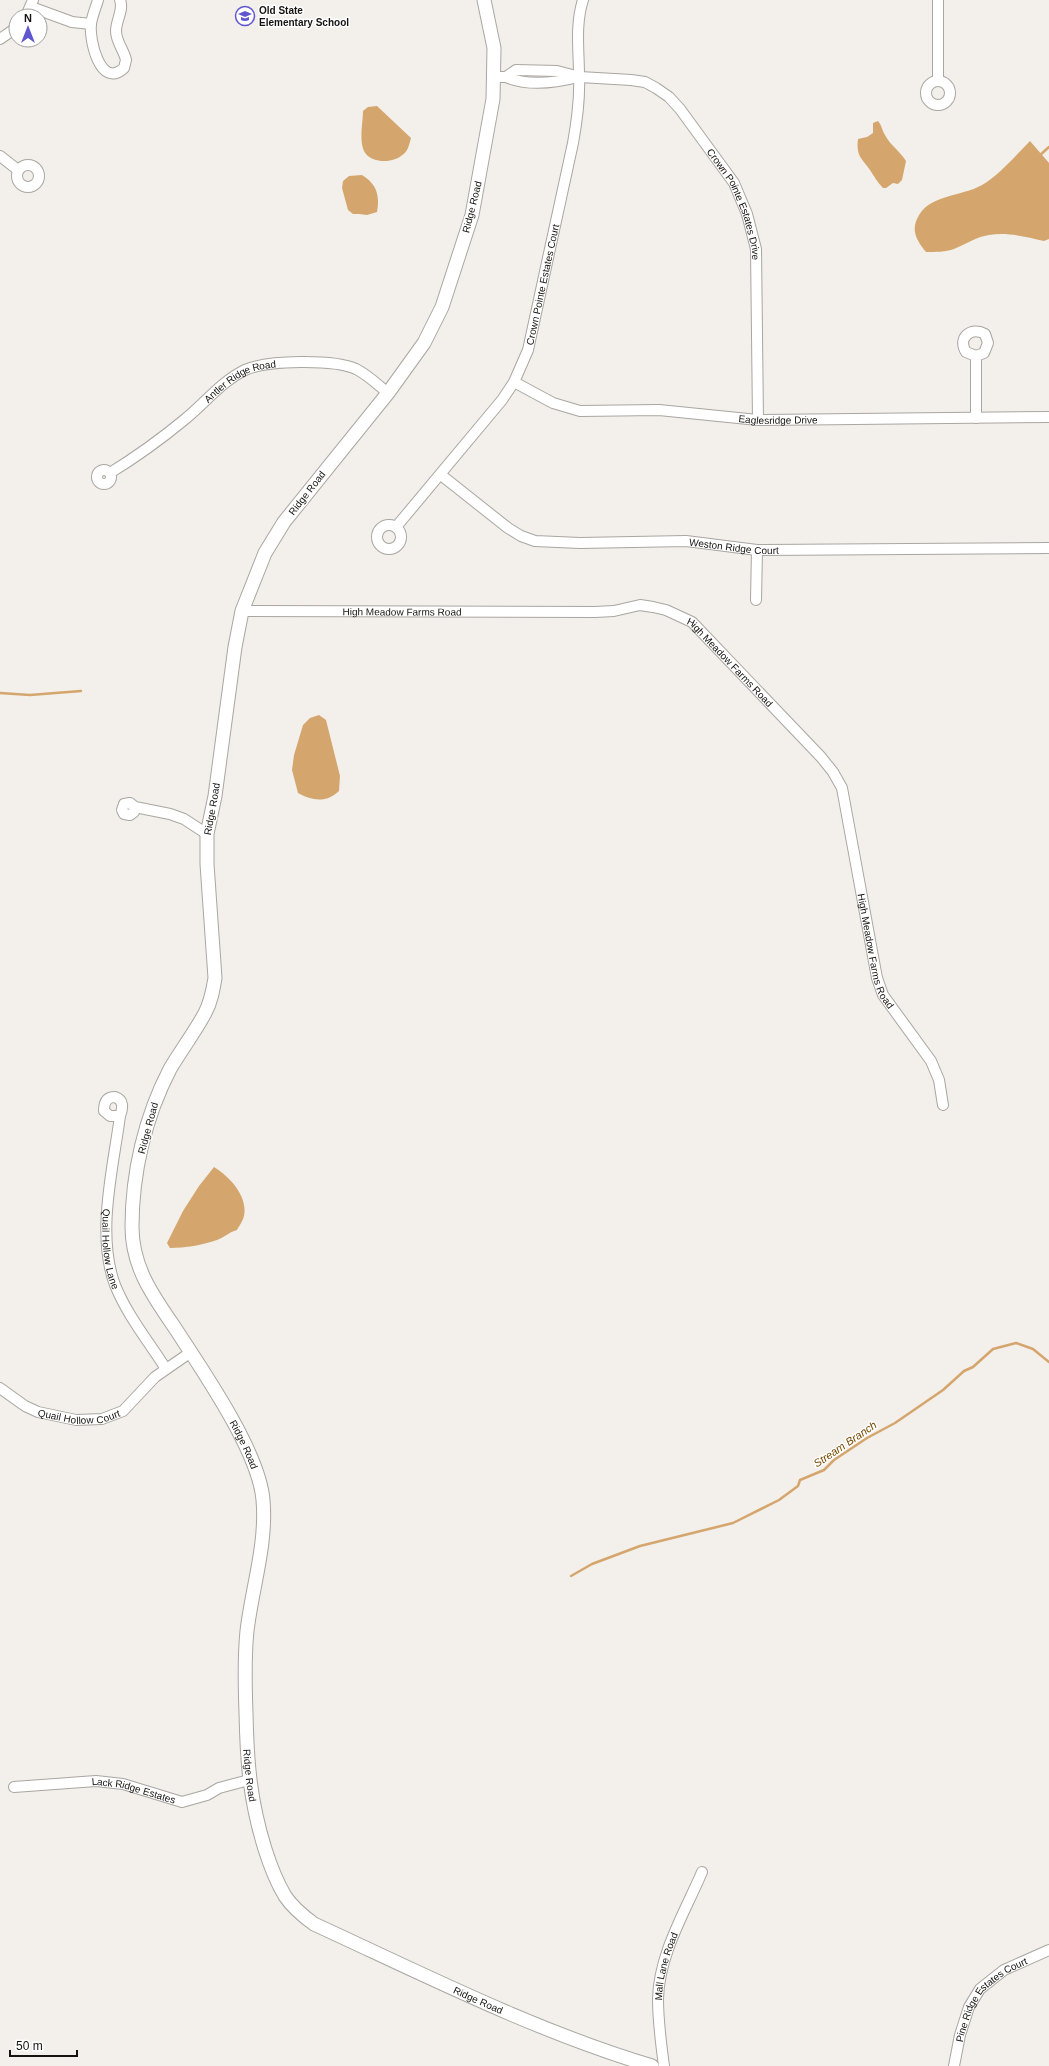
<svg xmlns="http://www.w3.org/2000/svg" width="1049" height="2066" font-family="Arial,sans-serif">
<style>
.water{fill:#d4a66d}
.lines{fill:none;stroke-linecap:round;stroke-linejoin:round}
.stream{stroke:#d4a66d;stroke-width:2.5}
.minor-casing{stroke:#aaa6a1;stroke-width:12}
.tertiary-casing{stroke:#aaa6a1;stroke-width:15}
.minor{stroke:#fff;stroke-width:10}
.tertiary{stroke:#fff;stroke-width:13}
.labels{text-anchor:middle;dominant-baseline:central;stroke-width:3;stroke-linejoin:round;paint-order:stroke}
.poi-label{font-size:10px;font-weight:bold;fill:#151412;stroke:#fff;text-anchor:start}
.street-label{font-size:10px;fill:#151412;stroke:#fff}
.water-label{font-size:11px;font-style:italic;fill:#784c01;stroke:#fff}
</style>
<rect width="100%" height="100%" fill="#f3efea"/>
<path class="water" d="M377,106L411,138C409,145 408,152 401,156C392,163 373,163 366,154C358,144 363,123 363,111L368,107Z
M878,121C882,126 882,130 885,135C890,145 900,151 906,161L902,180L898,184L893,183L886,188H883C877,182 874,176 870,170C861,158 856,156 858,139L867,137L873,133V123Z
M1030,141L1049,163V239L1044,241C1026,237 1008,232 989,235C976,237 966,244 954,249C945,252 936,252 926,252C918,242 911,232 917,219C928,194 961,197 982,185C1000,174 1015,156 1030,141Z
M362,175C377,184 380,196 377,212L367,215L359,214H353L348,210L342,188L343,181L349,176Z
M319,715L326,720L340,776L339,791C327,803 312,801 298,793L292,770L294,755L303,725L310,718Z
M214,1167C230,1177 248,1196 244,1216C243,1221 239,1226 237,1230C229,1232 225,1237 217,1240C203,1245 185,1248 170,1248L167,1243L183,1211L199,1186Z"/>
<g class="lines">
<path class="stream" d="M1039,156L1049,147
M0,693L30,695L81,691
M571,1576L592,1564L640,1546L733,1523L779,1500L798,1486L800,1480L824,1470L834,1460L867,1438L895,1423L943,1390L964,1371L973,1367L993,1349L1016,1343L1033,1349L1049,1362"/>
<defs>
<g id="minor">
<path d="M98,0C96,7 92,16 91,24C89,39 100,90 124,68L126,60C124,50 116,42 116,31C116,20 124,10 120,0"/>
<path d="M31,7L72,22L91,24"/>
<path d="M26,16L33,0"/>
<path d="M0,39L16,28"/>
<path id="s1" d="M494,77H506L516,70L557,71L580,77L631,80L645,82L656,88L669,97L680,109L734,183L747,214L756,249L758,420"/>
<path d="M506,77C527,86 555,83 578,77"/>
<circle cx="938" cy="93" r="12"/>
<path d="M938,81V0"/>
<path d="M0,156L18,170"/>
<circle cx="28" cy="176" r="11"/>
<path d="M976,356L966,352C957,338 971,326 985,334L988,343L984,353L976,356V418"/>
<path id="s2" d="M514,382L553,403L580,411L659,410L758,420L1049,417"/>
<circle cx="104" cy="477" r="7"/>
<path id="s3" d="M110,473C136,457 161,439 184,420C204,404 222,381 245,370C267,360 334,359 356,369C368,375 378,385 388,393"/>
<path id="s4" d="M441,475L508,528L521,536L535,541L580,543L686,541L757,550L1049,548"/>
<circle cx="389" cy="537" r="12"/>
<path id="s5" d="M396,527L502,400L514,382L528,350L573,143C577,121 580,98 579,76C579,50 575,25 583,0"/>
<path d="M756,600L757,550"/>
<path id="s6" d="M242,611L595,612L614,611L640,605L653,607L666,610L692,622L821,757L833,772L842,788L877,978L883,995L931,1061L939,1080L943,1105"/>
<path d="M135,807L134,812L130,815L124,814L122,810L124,804L130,803L135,807L170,814L184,819L207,834"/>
<path id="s7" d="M120,1116C123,1108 124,1100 115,1097C106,1097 104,1103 104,1111L110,1116H120C113,1169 96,1234 115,1285C127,1315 149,1342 166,1369"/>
<path id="s8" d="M0,1388L25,1406L38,1412L76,1420L102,1419L123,1411L155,1377L191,1352"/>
<path id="s9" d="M14,1787L96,1781L123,1784L182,1802L207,1795L219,1788L249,1780"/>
<path id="s10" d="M664,2066C661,2044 658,2021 658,1999C659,1954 685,1912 702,1872"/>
<path id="s11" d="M954,2066L960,2035L969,2007L980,1989L1004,1970L1049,1950"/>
</g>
<g id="tertiary">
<path id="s12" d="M484,0L494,48L493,99L472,215L442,307L424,343L388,393L284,522L265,553L242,611L235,647L215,796L207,834V864L215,978C213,990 211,1002 205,1013C195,1032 181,1050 170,1069C145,1117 132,1173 132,1227C132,1267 153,1296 175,1328C202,1370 259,1451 263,1500C267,1544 252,1588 247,1631C244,1659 245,1686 246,1713C247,1763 250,1801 265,1849C270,1865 276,1881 285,1896C293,1908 303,1916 314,1924C425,1975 535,2031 652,2066"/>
</g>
</defs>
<use href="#minor" class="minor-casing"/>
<use href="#tertiary" class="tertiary-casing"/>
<use href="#minor" class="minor"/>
<use href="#tertiary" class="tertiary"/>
</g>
<defs>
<symbol id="school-ring" viewBox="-11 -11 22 22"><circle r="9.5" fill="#fff" stroke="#6057d0" stroke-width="1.5"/><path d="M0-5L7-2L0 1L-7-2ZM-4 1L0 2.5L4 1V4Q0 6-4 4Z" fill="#6057d0"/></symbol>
</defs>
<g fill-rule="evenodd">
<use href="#school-ring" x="234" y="5" width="22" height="22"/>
</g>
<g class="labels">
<g class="poi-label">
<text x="259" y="10">Old State<tspan x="259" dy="12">Elementary School</tspan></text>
</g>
<g class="street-label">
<text stroke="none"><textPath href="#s1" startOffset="310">Crown Pointe Estates Drive</textPath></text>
<text transform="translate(472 207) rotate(-76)">Ridge Road</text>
<text stroke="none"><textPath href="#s5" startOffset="289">Crown Pointe Estates Court</textPath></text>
<text stroke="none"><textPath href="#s3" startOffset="161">Antler Ridge Road</textPath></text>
<text stroke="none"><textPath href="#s2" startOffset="271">Eaglesridge Drive</textPath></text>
<text transform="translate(307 493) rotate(-52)">Ridge Road</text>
<text stroke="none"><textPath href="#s4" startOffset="315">Weston Ridge Court</textPath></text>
<text stroke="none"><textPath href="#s6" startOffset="160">High Meadow Farms Road</textPath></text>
<text stroke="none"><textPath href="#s6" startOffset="509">High Meadow Farms Road</textPath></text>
<text transform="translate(212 809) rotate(-80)">Ridge Road</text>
<text stroke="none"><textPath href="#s6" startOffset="845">High Meadow Farms Road</textPath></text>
<text transform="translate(148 1128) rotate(-75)">Ridge Road</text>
<text stroke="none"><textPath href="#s7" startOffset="195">Quail Hollow Lane</textPath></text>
<text stroke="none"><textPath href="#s8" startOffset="87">Quail Hollow Court</textPath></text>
<text stroke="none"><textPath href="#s12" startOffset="1565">Ridge Road</textPath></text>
<text stroke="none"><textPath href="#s12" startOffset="1901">Ridge Road</textPath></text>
<text stroke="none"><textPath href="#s9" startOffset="121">Lack Ridge Estates</textPath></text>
<text stroke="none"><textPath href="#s10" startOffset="101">Mall Lane Road</textPath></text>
<text stroke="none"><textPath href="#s12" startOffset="2249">Ridge Road</textPath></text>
<text stroke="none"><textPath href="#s11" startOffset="81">Pine Ridge Estates Court</textPath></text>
</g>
<g class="water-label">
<text transform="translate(845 1444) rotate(-34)">Stream Branch</text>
</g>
</g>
<g transform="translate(28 28)"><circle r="19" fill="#ffffff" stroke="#a1a1a0"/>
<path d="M0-3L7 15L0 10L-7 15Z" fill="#6057d0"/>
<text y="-6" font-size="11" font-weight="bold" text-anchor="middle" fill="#151412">N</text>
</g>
<path d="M10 2050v6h67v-6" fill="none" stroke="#151412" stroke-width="2"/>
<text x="16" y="2050" font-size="12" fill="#151412" stroke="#ffffff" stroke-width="3" paint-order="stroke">50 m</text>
</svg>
